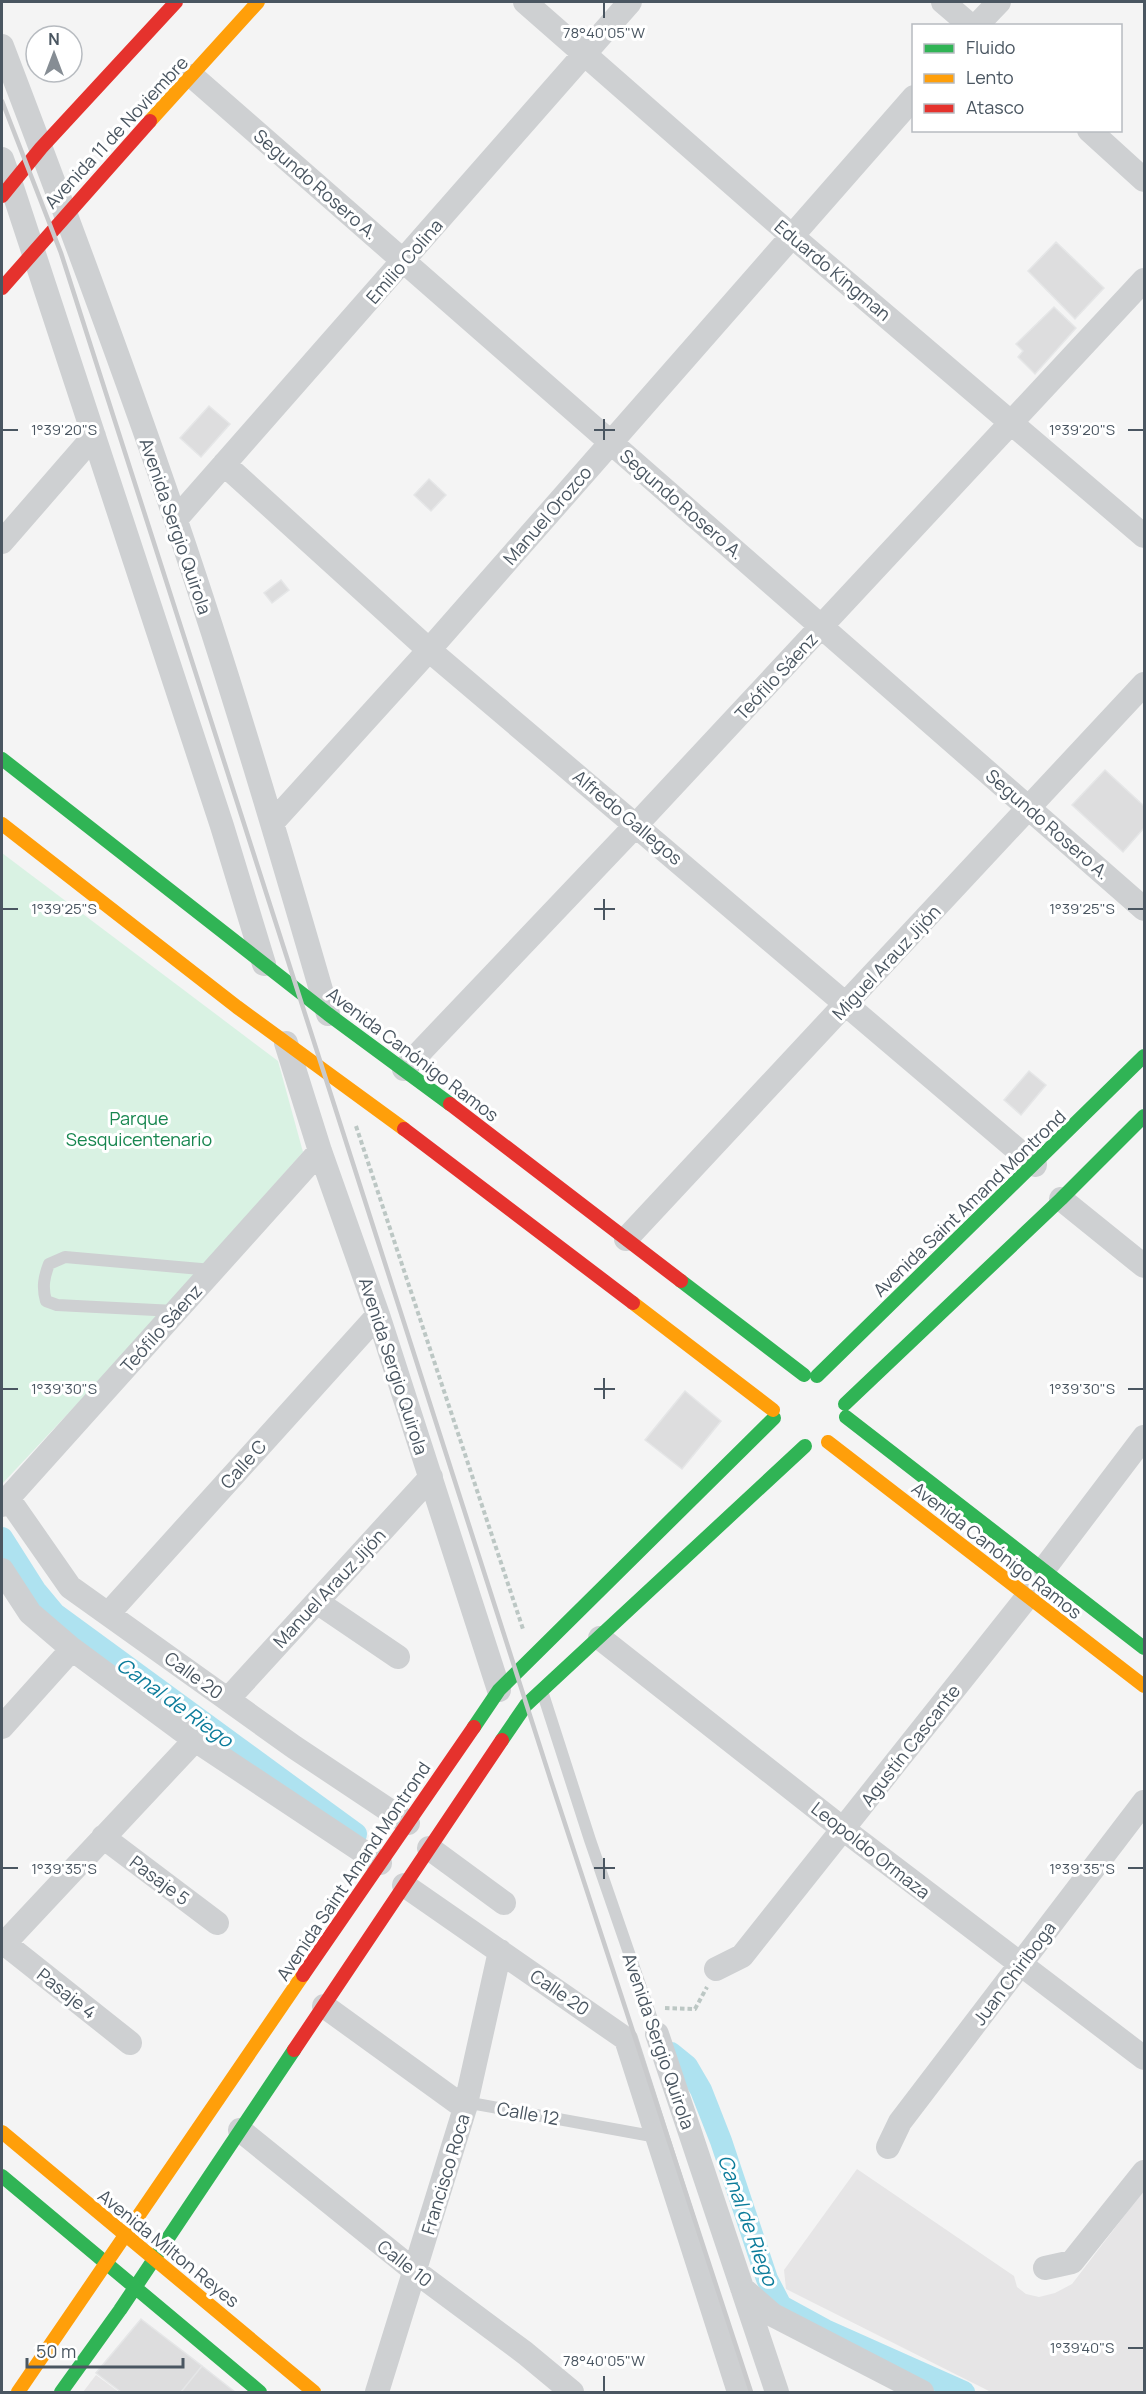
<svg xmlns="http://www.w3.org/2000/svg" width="1146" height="2394" font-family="Manrope,sans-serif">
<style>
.education{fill:#e6e5e6}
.green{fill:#d9f2e3}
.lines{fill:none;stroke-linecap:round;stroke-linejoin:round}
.canal{stroke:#aee2f0;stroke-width:22}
.building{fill:#ddddde;stroke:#e5e6e7;stroke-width:1.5}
.path{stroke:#bcc7c4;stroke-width:4;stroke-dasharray:4.5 3;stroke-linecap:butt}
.lane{stroke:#ced0d2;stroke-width:12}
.street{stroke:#ced0d2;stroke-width:24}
.fast{stroke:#30b455;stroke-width:14}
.slow{stroke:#ff9f0a;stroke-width:14}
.jam{stroke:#e5322d;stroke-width:14}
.rail{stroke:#c9cacc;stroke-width:4.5}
.ticks{fill:none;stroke:#4a5661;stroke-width:2}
.labels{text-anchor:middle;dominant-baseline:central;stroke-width:6;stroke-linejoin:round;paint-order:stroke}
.street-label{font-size:18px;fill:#4a5661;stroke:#fff}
.park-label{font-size:18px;fill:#17864f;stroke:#fff}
.water-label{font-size:20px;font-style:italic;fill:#0c7c9b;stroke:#fff}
.ticks-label{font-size:15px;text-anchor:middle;fill:#4a5661;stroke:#fff;stroke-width:6;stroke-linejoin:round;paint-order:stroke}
</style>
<rect width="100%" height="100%" fill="#f4f4f4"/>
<path class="education" d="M857,2169L1014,2276L1017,2287L1026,2294L1039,2297L1055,2293L1072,2284L1144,2190V2392H991L786,2289L784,2270Z
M96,2375L119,2392H83Z"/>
<path class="green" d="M2,853L278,1061L303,1152L136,1341L2,1484Z"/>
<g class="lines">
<path class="canal" d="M2,1538L35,1590L55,1614L356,1834
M671,2053L687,2066L701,2090L721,2141L767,2279L781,2306L825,2330L964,2392"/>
</g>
<path class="building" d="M1056,242L1104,288L1075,319L1028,271Z
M1054,307L1076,328L1035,374L1018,357L1023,351L1016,344Z
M209,406L230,424L201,457L180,438Z
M429,479L446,495L431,511L414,495Z
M281,580L289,590L272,603L264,593Z
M1105,770L1144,806V828L1123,852L1072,805Z
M1029,1071L1046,1085L1021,1115L1004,1100Z
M685,1391L721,1421L682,1469L645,1440Z
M141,2319L202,2366L181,2392H121L96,2373Z
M202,2366L235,2392H181Z"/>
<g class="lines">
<path class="path" d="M356,1126L523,1629
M665,2008L695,2009L707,1987"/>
<path class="lane" d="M175,1311L57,1305L46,1301C42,1287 44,1277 49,1264L65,1257L212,1270
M543,1694L590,1840L657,2034
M465,2108L476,2104L657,2137"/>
<path class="street" d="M525,2L792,236L1144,536
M943,2L971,26
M976,26L999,2
M2,46C62,203 121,360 175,518C231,682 280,848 328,1014
M192,76L1144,909
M1089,130L1144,180
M2,159L11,184L222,826L264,964
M224,464L429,650L1035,1165
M176,519L630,2
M2,542L94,436
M273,822L429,650L914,97
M286,1043L320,1151L378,1315L499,1690
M404,1069L637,824L1144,280
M1061,1199L1144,1266
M626,1239L1144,684
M8,1498L70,1587L294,1747L408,1823
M2,1505L320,1151
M1044,1569L1144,1437
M2,1570L30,1613L72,1649L195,1740L380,1863
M317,1602L398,1657
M108,1614L378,1315
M600,1638L843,1829L1144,2058
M228,1699L431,1477
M2,1727L72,1649
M103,1837L217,1923
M429,1848L504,1903
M404,1885L626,2039L739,2392
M4,1943L130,2043
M2,1946L195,1740
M716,1969L742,1956L1028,1596
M324,2006L465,2108
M657,2034L777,2392
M240,2130L416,2272L525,2353L572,2392
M888,2147L900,2122L1144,1802
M1045,2268L1072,2262L1144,2172
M742,2288L773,2315L922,2392
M377,2392L465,2108L500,1951"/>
<path class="fast" d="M2,759L328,1014L450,1104
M681,1281L804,1375
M817,1376L1144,1056
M845,1404L1061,1199L1144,1116
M846,1417L1144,1648
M474,1727L499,1690L774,1418
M502,1740L526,1705L805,1446
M2,2176L260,2392
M61,2392L120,2310L294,2050"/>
<path class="slow" d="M150,121L258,2
M2,824L237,1007L404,1129
M633,1303L773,1410
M828,1442L1144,1686
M2,2132L314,2392
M18,2392L303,1975"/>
<path class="jam" d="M2,196L41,148L176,2
M2,288L150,121
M450,1104L681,1281
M404,1129L633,1303
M303,1975L474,1727
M294,2050L502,1740"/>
<path class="rail" d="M2,101L61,253L551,1781L751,2392"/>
</g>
<path class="ticks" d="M604,3V18M604,419V440M3,430H18M594,430H615M1128,430H1143M604,899V920M3,909H18M594,909H615M1128,909H1143M604,1378V1399M3,1389H18M594,1389H615M1128,1389H1143M604,1858V1879M3,1868H18M594,1868H615M1128,1868H1143M1128,2348H1143M604,2376V2391"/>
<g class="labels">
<g class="street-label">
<text transform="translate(116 132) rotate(-47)">Avenida 11 de Noviembre</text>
<text transform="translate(316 184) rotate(41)">Segundo Rosero A.</text>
<text transform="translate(404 261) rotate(-49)">Emilio Colina</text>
<text transform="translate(833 270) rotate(40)">Eduardo Kingman</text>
<text transform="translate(682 504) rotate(41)">Segundo Rosero A.</text>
<text transform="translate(547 515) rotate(-49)">Manuel Orozco</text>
<text transform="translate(176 526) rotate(71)">Avenida Sergio Quirola</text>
<text transform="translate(776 676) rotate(-47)">Teófilo Sáenz</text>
<text transform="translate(628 817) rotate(40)">Alfredo Gallegos</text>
<text transform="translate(1048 824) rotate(41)">Segundo Rosero A.</text>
<text transform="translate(886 962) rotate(-47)">Miguel Arauz Jijón</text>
<text transform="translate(413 1054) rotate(37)">Avenida Canónigo Ramos</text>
<text transform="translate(969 1203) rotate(-44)">Avenida Saint Amand Montrond</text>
<text transform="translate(161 1328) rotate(-48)">Teófilo Sáenz</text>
<text transform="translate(394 1366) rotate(72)">Avenida Sergio Quirola</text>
<text transform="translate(243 1464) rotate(-48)">Calle C</text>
<text transform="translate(997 1550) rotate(38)">Avenida Canónigo Ramos</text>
<text transform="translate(329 1588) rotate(-47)">Manuel Arauz Jijón</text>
<text transform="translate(194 1675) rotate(36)">Calle 20</text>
<text transform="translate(910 1745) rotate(-52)">Agustín Cascante</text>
<text transform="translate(871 1850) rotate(38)">Leopoldo Ormaza</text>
<text transform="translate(353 1871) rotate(-56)">Avenida Saint Amand Montrond</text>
<text transform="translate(160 1880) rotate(37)">Pasaje 5</text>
<text transform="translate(1014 1973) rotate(-53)">Juan Chiriboga</text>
<text transform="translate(560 1992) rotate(34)">Calle 20</text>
<text transform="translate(67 1993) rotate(38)">Pasaje 4</text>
<text transform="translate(659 2041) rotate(71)">Avenida Sergio Quirola</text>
<text transform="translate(528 2113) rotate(10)">Calle 12</text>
<text transform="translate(445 2174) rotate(-73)">Francisco Roca</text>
<text transform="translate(169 2248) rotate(39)">Avenida Milton Reyes</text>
<text transform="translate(405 2263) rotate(38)">Calle 10</text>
</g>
<g class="park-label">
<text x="139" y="1118">Parque<tspan x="139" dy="21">Sesquicentenario</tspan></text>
</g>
<g class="water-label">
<text transform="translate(175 1702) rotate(36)">Canal de Riego</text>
<text transform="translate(748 2220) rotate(70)">Canal de Riego</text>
</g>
</g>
<g class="ticks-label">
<text x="604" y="38">78°40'05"W</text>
<text x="64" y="435">1°39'20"S</text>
<text x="1082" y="435">1°39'20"S</text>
<text x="64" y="914">1°39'25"S</text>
<text x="1082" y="914">1°39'25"S</text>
<text x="64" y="1394">1°39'30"S</text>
<text x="1082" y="1394">1°39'30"S</text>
<text x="64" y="1874">1°39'35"S</text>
<text x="1082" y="1874">1°39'35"S</text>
<text x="1082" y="2353">1°39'40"S</text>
<text x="604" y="2366">78°40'05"W</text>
</g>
<rect width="1146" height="2394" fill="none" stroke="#4a5661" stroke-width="6"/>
<rect x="912" y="24" width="210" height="108" fill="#ffffff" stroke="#b7bbc0" stroke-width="1.5"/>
<rect x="924" y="44" width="30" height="9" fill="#30b455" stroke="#b7bbc0" stroke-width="1.5"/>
<text x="966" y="54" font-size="18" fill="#4a5661">Fluido</text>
<rect x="924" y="74" width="30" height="9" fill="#ff9f0a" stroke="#b7bbc0" stroke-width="1.5"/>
<text x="966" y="84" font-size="18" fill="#4a5661">Lento</text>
<rect x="924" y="104" width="30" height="9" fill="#e5322d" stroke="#b7bbc0" stroke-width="1.5"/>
<text x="966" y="114" font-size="18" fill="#4a5661">Atasco</text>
<g transform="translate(54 54)"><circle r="28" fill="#ffffff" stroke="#b7bbc0" stroke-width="1.5"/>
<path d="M0-4.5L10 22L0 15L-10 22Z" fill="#868d94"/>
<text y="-9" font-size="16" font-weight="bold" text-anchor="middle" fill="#4a5661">N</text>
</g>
<path d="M27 2358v9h156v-9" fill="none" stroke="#4a5661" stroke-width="3"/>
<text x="36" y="2358" font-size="18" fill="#4a5661" stroke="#ffffff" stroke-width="4.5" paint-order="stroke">50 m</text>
</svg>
